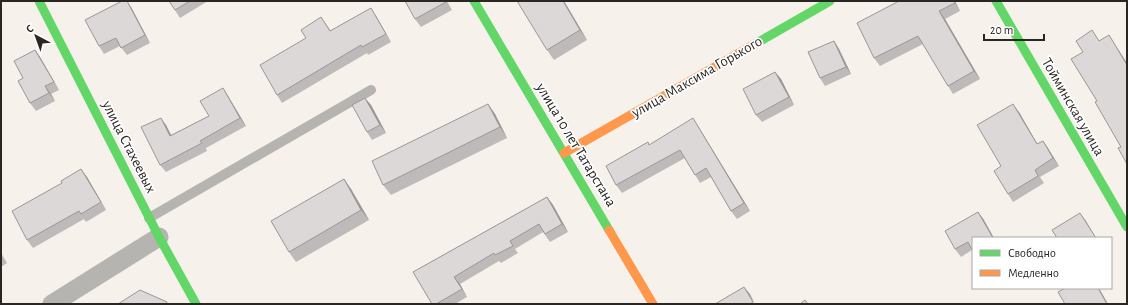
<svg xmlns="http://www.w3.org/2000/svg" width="1128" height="305" font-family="'Alegreya Sans',sans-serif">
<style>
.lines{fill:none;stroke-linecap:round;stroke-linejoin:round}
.lane{stroke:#b6b4b1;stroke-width:10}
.street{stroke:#b6b4b1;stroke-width:19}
.fast{stroke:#63d668;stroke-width:9}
.slow{stroke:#ff974d;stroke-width:9}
.wall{fill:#bebaba}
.shaded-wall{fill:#9b9797}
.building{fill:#ddd8d8;stroke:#9b9797}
.labels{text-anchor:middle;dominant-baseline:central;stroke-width:3.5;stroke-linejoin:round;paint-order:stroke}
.street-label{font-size:15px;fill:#2a2623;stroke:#fff}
</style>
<rect width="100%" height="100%" fill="#f7f1ec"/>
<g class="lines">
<path class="lane" d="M149,218L371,90"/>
<path class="street" d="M52,304L159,237"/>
<path class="fast" d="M39,1L159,237L196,304
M474,1L609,230
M996,1L1127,227
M755,44L830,1"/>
<path class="slow" d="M564,153L755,44
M609,230L653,304"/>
</g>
<path class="wall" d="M169,1H208L180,18Z
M447,1L452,10L421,27L415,19Z
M564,1L587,40L554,60L547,50Z
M899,1H955L960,11L945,19L980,79L953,94L948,86L923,44L880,66L874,58Z
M131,7L150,43L127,55L120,46L104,54L99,46Z
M376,16L391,42L368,55L367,53L282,103L277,95L306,38L321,17L331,31Z
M834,41L839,49L851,74L825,86L820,78Z
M35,50L40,57L59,90L51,94L55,101L36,111L30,103L23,78Z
M775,72L781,79L794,105L762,122L756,115Z
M223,88L228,96L246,126L206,148L207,151L166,172L160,165L166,125L171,135L209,116Z
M365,98L371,105L386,133L372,140L367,132Z
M488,104L495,114L507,138L391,195L383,185Z
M1019,112L1037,144L1043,141L1059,166L1040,177L1044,183L1013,202L1008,194L1001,166Z
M698,126L750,211L737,219L731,211L711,177L700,183L685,158L622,193L616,185L649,145Z
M87,177L106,210L86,222L84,219L33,248L27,240Z
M344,179L351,189L369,220L296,262L289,252Z
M547,197L553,205L568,232L550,242L543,232L515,249L518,253L501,263L499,261L460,284L467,297L455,304H432L413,272Z
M978,212L984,220L973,238V251L972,250L961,257L955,249Z
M1,253L7,263L1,267Z"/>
<path class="shaded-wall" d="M127,1L131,7L150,43L145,35Z
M563,1H564L587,40L580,30Z
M954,1H955L960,11Z
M371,8L376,16L391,42L386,34Z
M939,11L945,19L980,79L974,71Z
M1109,35L1127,63V65Z
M834,41L839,49L851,74L846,67Z
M35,50L40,57L59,90L54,82Z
M775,72L781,79L794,105L789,97Z
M45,86L51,94L55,101L49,93Z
M223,88L228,96L246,126L240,118Z
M365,98L371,105L386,133L380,125Z
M488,104L495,114L507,138L500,127Z
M1013,104L1019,112L1042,152L1037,144Z
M161,118L166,125L175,143L170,136Z
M693,118L698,126L750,211L744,203Z
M1043,141L1048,148L1059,166L1053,158Z
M81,169L87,177L106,210L101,202Z
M344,179L351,189L369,220L361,210Z
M547,197L553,205L568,232L562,224Z
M978,212L984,220L994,238H993Z
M1080,213L1086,221L1096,238Z
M454,277L460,284L467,297L462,289Z
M744,287L750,294L755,304Z
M1098,288H1099L1108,304H1107Z"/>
<path class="building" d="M122,1H127L145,35L121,48L116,38L99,46L85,20Z
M169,1H190L175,10Z
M405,1H446V2L415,19Z
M517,1H563L580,30L547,50Z
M899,1H954L955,3L939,11L974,71L948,86L918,36L874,58L857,23Z
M371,8L386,34L362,47L361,45L277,95L260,65L306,38L301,30L321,17L330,31Z
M1092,30L1099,41L1109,35L1127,65V164L1118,148L1121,147L1095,102L1097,101L1071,59L1083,52L1076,41Z
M834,41L846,67L820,78L808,52Z
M35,50L54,82L45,86L49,93L30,103L18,81L23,78L14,61Z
M775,72L789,97L756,115L743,89Z
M223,88L240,118L200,141L202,143L160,165L141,127L161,118L170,136L209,116L200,101Z
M365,98L380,125L367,132L352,105Z
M488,104L500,127L383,185L372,161Z
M1013,104L1037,144L1043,141L1053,158L1035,170L1038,176L1008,194L994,171L1001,166L977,125Z
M693,118L744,203L731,211L706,168L695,175L680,150L616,185L606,166L648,142L649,145Z
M81,169L101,202L81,214L79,211L27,240L12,211L62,183L61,181Z
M344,179L361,210L289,252L271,221Z
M547,197L562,224L545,234L539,224L510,241L513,246L495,255L494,253L454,277L462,289L436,304H432L413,272Z
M978,212L993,238H973V250H972L968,242L955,249L945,231Z
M1080,213L1096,238H1057L1052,230Z
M744,287L753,302L750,304H715Z
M1065,288H1098L1107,304H1065L1058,292Z
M140,290L167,302L166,304H118Z
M805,300L808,304H800Z"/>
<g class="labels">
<g class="street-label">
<text transform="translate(697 77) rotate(-30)">улица Максима Горького</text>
<text transform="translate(1073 107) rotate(60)">Тойминская улица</text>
<text transform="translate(576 145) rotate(59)">улица 10 лет Татарстана</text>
<text transform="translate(129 147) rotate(63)">улица Стахеевых</text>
</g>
</g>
<rect width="1128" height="305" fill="none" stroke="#2a2623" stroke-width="4"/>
<rect x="972" y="237" width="140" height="52" fill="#ffffff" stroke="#aaa8a7"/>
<rect x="980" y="250" width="20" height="6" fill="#63d668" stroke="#aaa8a7"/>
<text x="1008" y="257" font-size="12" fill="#2a2623">Свободно</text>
<rect x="980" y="270" width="20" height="6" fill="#ff974d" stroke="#aaa8a7"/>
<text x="1008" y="277" font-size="12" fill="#2a2623">Медленно</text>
<g transform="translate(36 36) rotate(319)" stroke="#ffffff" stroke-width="3" paint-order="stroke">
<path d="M0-3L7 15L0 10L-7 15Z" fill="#2a2623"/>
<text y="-6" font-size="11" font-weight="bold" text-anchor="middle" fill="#2a2623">С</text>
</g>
<path d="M984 34v6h60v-6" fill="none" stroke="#2a2623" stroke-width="2"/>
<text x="990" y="34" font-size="12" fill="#2a2623" stroke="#ffffff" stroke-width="3" paint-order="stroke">20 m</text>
</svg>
